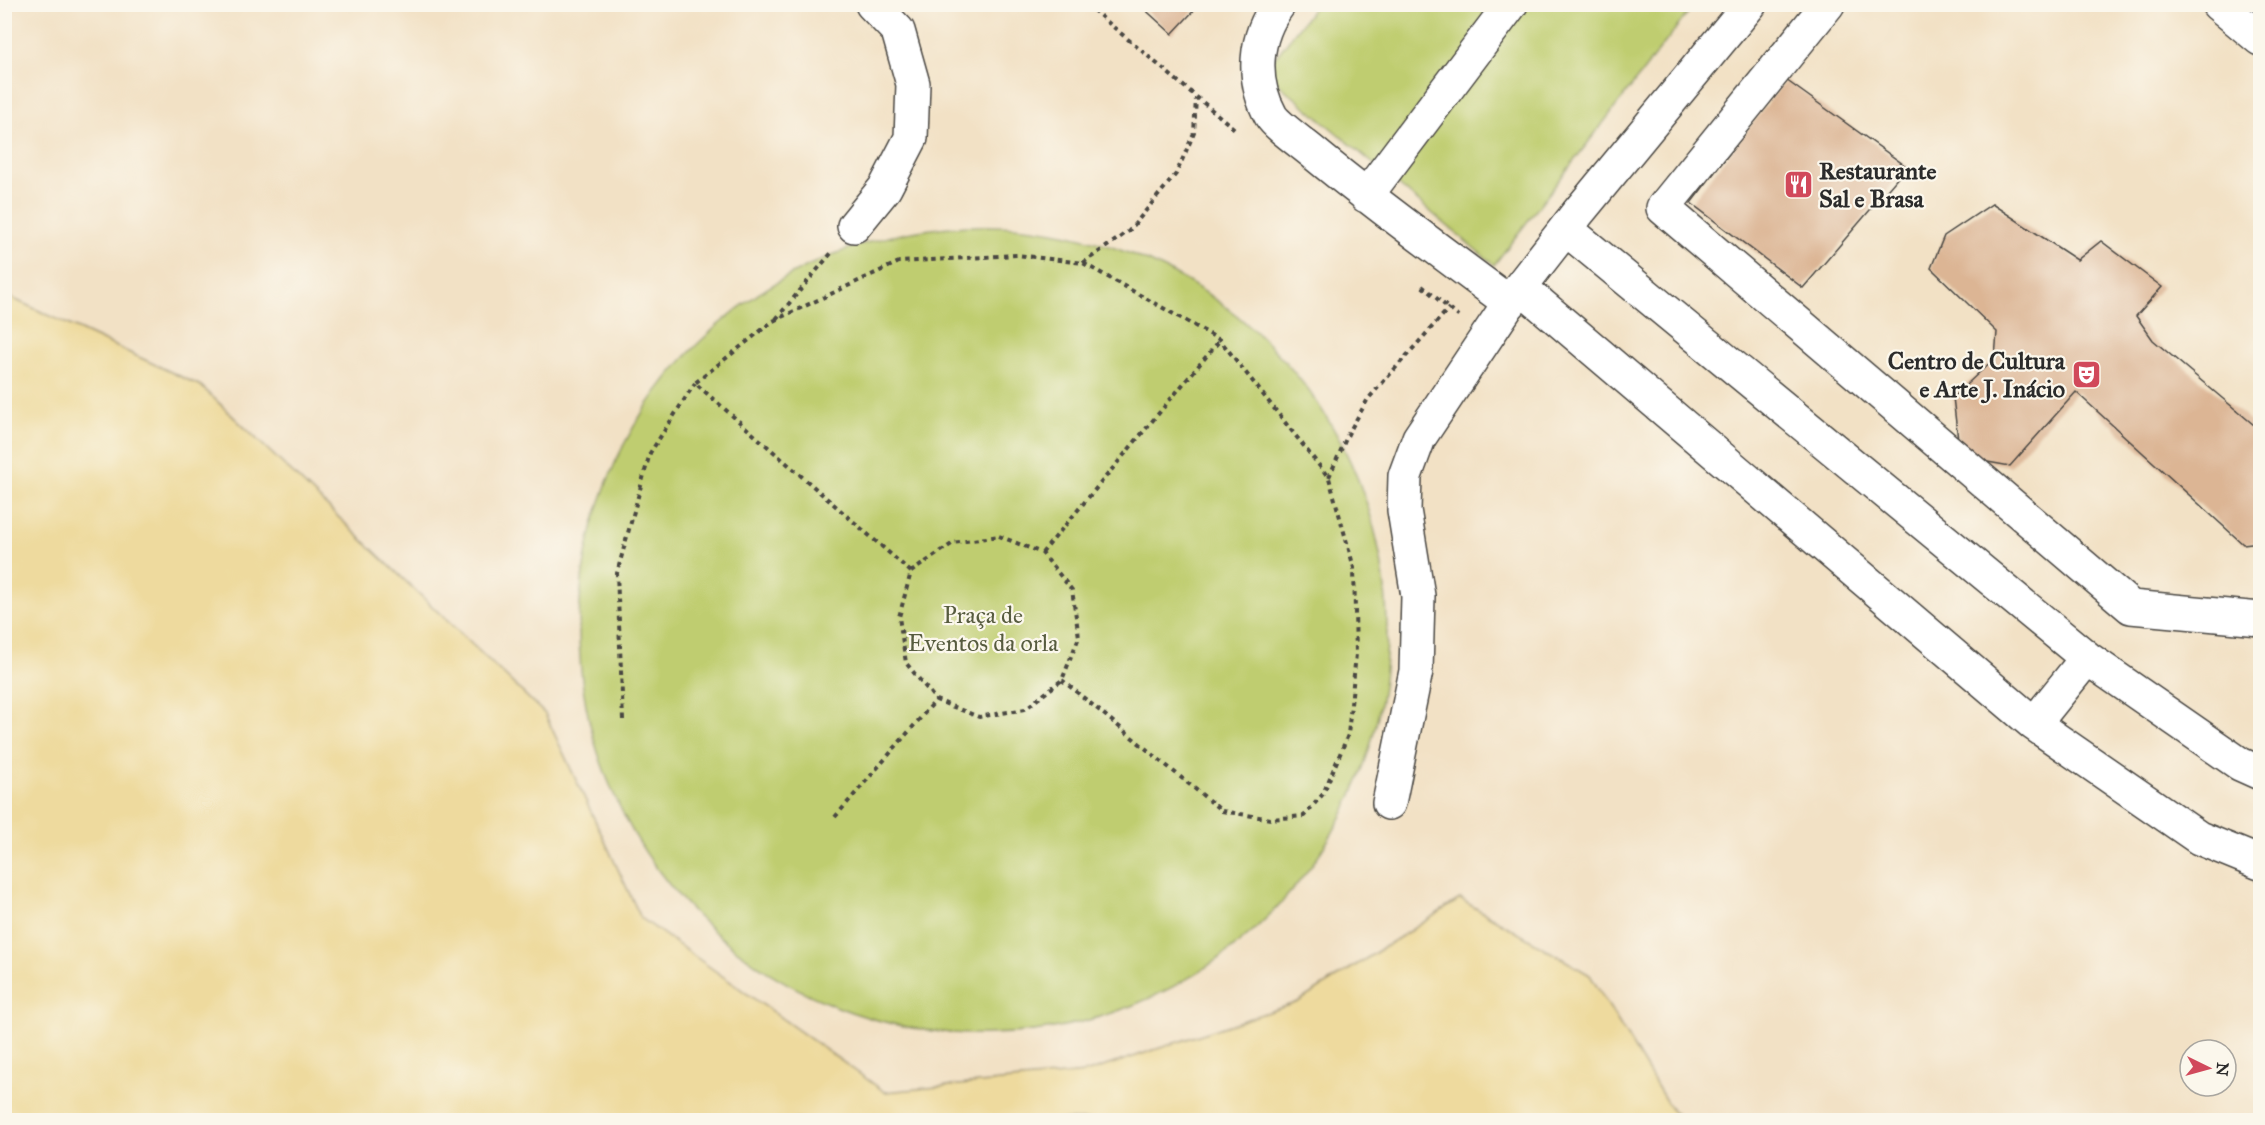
<svg xmlns="http://www.w3.org/2000/svg" width="2265" height="1125" font-family="'IM FELL Great Primer',serif">
<style>
.green{fill:#bfcd6f;stroke:#757c4d;stroke-width:1.5}
.sand{fill:#eeda9e;stroke:#8c8264;stroke-width:1.5}
.building{fill:#dcb594}
.lines{fill:none;stroke-linecap:round;stroke-linejoin:round}
.minor-casing{stroke:#494642;stroke-width:36}
.path{stroke:#494642;stroke-width:4;stroke-dasharray:4.5 4.5;stroke-linecap:butt}
.minor{stroke:#fff;stroke-width:33}
.labels{text-anchor:middle;dominant-baseline:central;stroke-width:4.5;stroke-linejoin:round;paint-order:stroke}
.poi-label{font-size:24px;font-weight:bold;fill:#2b2b2b;stroke:#fbf7ec;text-anchor:start}
.park-label{font-size:24px;fill:#575c3f;stroke:#fbf7ec}
</style>
<rect width="100%" height="100%" fill="#fbf7ec"/>
<filter id="ink" filterUnits="userSpaceOnUse"><feTurbulence type="fractalNoise" baseFrequency=".0167" numOctaves="2"/><feDisplacementMap in="SourceGraphic" scale="12" xChannelSelector="R" yChannelSelector="G"/><feConvolveMatrix kernelMatrix="1 2 1 2 8 2 1 2 1" color-interpolation-filters="sRGB"/></filter>
<filter id="wash" filterUnits="userSpaceOnUse"><feTurbulence type="fractalNoise" baseFrequency=".008" numOctaves="4" result="noise"/><feDisplacementMap in="SourceGraphic" scale="24" xChannelSelector="R" yChannelSelector="G"/><feGaussianBlur stdDeviation="1.35" result="paint"/><feColorMatrix in="noise" values="0 0 0 0 0 0 0 0 0 0 0 0 0 0 0 0 0 1.4 0 .05"/><feComposite in="paint" operator="in"/></filter>
<g filter="url(#wash)">
<rect width="100%" height="100%" fill="#f2e1c5"/>
<path class="green" d="M1316,5H1694L1494,265L1264,72Z
M579 630a404 404 0 1 1 808 0a404 404 0 1 1-808 0Z"/>
<path class="sand" d="M5,295L201,386L545,714L641,918L885,1092L1085,1073L1298,1002L1460,899L1590,975L1672,1111L1685,1120H5Z"/>
<g id="blocks">
<path class="building" d="M1139,4H1200L1172,34Z
M1786,80L1907,167L1803,288L1691,203Z
M1992,204L2077,260L2101,241L2162,287L2136,316L2153,340L2260,430V542L2243,544L2076,392L2010,466L1960,457L1953,397L1995,358L1997,332L1931,268L1944,236Z"/>
</g>
</g>
<g filter="url(#ink)">
<use href="#blocks" fill-opacity="0" stroke="#494642" stroke-width="1.5"/>
<g class="lines">
<defs>
<path id="minor" d="M1279,4C1254,37 1251,80 1271,116C1277,126 1306,146 1316,155C1379,207 1444,254 1510,303
M1828,4L1663,208L2131,607L2260,619
M2218,4L2260,39
M1366,196L1511,4
M854,226L885,188L911,138L913,84L898,31L872,4
M1566,229L2087,658L2240,764L2260,773
M1520,287L2034,724L2199,838L2260,863
M2034,724L2087,658
M1389,803L1416,671L1418,596L1404,510L1405,476L1419,438L1520,287L1577,214L1750,4"/>
</defs>
<use href="#minor" class="minor-casing"/>
<path class="path" d="M1086,4L1237,131
M1083,263L1129,231L1176,174L1194,133L1196,98
M1422,286L1458,316
M776,319L833,251
M1329,477L1348,434L1368,399L1449,308
M999,536L1042,553L1072,590L1079,637L1062,680L1025,709L979,717L936,700L906,663L899,617L911,572L953,543Z
M1042,553L1220,340
M911,572L695,383L773,321L899,262L1017,255L1083,263L1220,340L1329,478L1354,568L1356,654L1348,735L1323,794L1304,816L1271,819L1222,811L1062,680
M623,720L617,573L650,453L695,383
M835,817L936,700"/>
<use href="#minor" class="minor"/>
</g>
</g>
<defs>
<symbol id="restaurant-square" viewBox="-11 -11 22 22"><rect x="-9" y="-9" width="18" height="18" rx="4" fill="#d1495b" stroke="#fbf7ec"/><path d="M-5-6h1v4h1v-4h1v4h1v-4h1v5L-1.5 .5V6h-2V.5L-5-1ZM5-6V6H3V1.5H1.5Q1.5-4 5-6Z" fill="#fff"/></symbol>
<symbol id="theatre-square" viewBox="-11 -11 22 22"><rect x="-9" y="-9" width="18" height="18" rx="4" fill="#d1495b" stroke="#fbf7ec"/><path d="M-5-5.5Q0-4 5-5.5V0Q5 5 0 6Q-5 5-5 0ZM-3.3-2.5H-1v1.5H-3.3ZM1-2.5H3.3v1.5H1ZM-2.8 1Q0 5.5 2.8 1Z" fill="#fff"/></symbol>
</defs>
<g fill-rule="evenodd">
<use href="#restaurant-square" x="1782" y="168" width="33" height="33"/>
<use href="#theatre-square" x="2070" y="358" width="33" height="33"/>
</g>
<g class="labels">
<g class="poi-label">
<text x="1819" y="171">Restaurante<tspan x="1819" dy="28">Sal e Brasa</tspan></text>
<text x="2065" y="361" text-anchor="end">Centro de Cultura<tspan x="2065" dy="28">e Arte J. Inácio</tspan></text>
</g>
<g class="park-label">
<text x="983" y="615">Praça de<tspan x="983" dy="28">Eventos da orla</tspan></text>
</g>
</g>
<rect width="2265" height="1125" fill="none" stroke="#fbf7ec" stroke-width="24"/>
<g transform="translate(2208 1068) rotate(95)"><circle r="28" fill="#fbf7ec" stroke="#a8a59f" stroke-width="1.5"/>
<path d="M0-4.5L10 22L0 15L-10 22Z" fill="#d1495b"/>
<text y="-9" font-size="16" font-weight="bold" text-anchor="middle" fill="#2b2b2b">N</text>
</g>
</svg>
